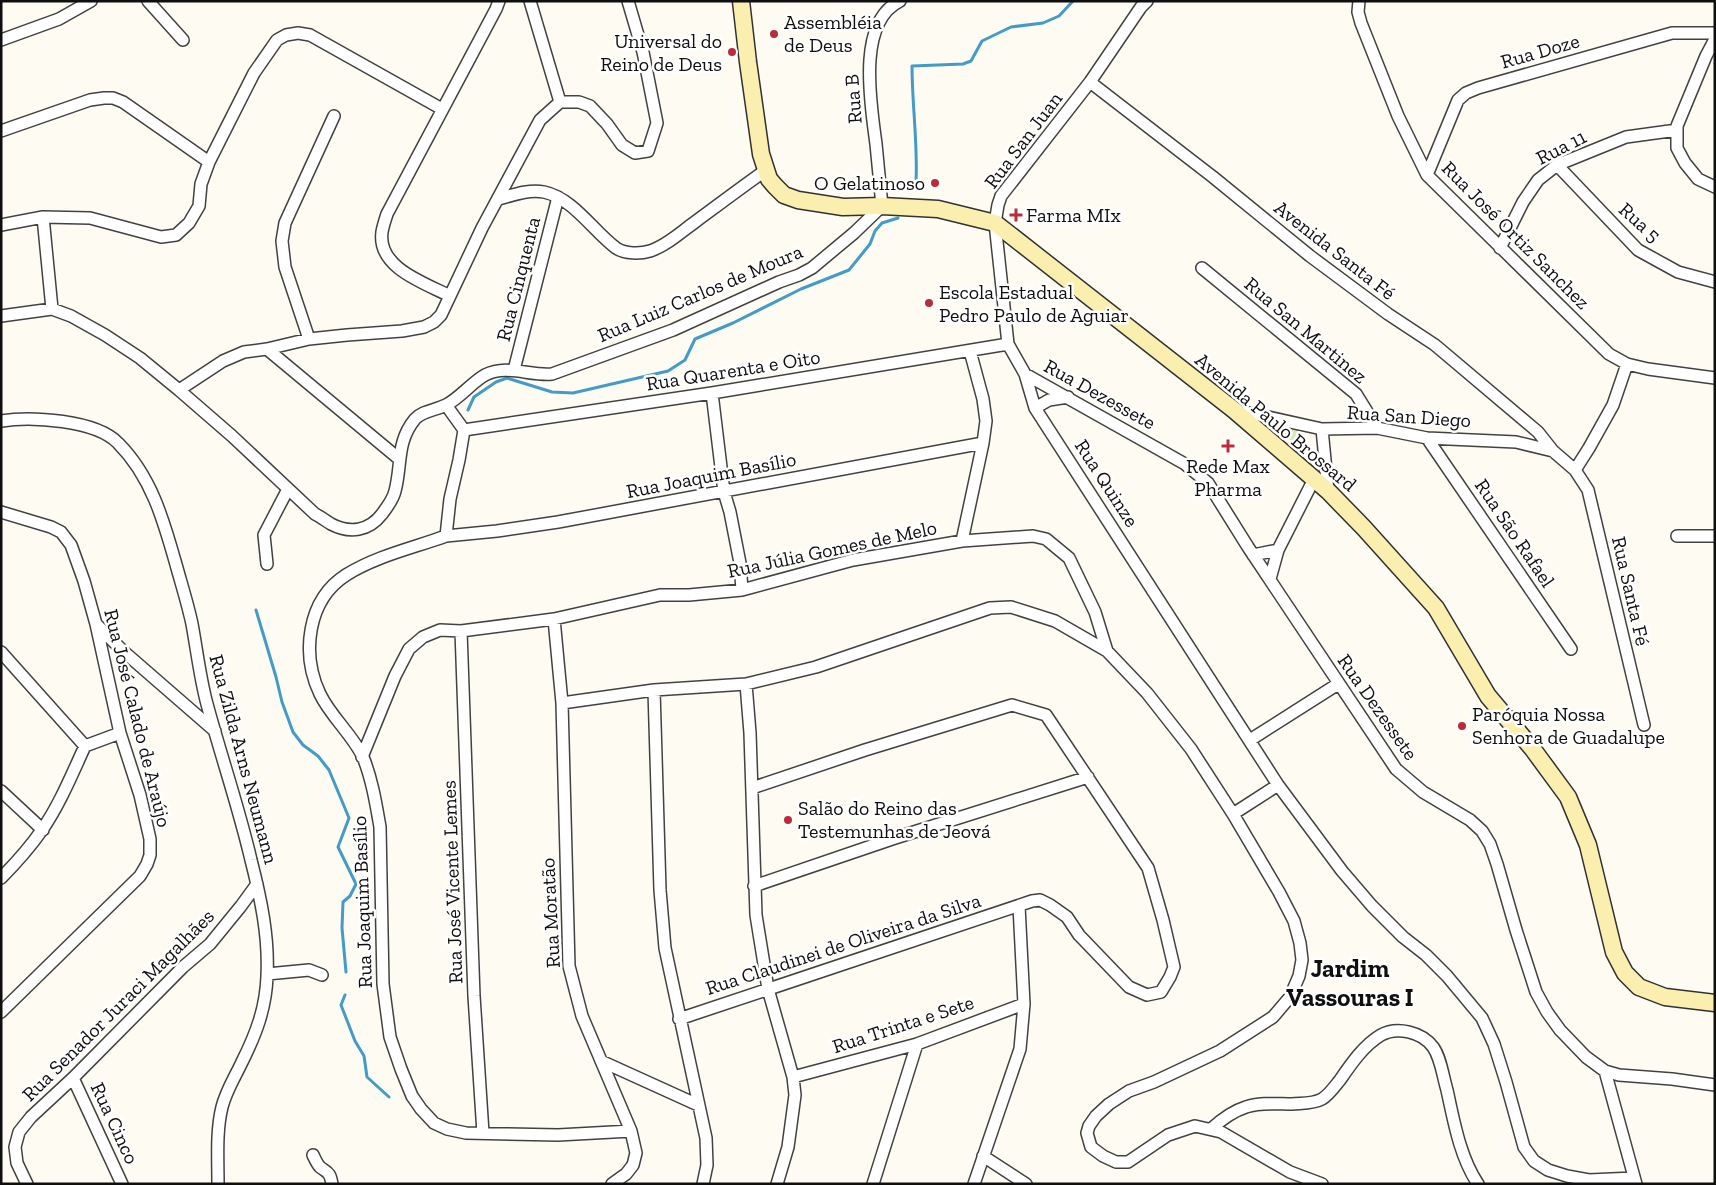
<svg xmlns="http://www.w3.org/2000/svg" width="1716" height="1185" font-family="'Zilla Slab',serif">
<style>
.park{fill:url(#park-crowns)}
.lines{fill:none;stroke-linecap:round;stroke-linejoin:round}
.stream{stroke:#439bc8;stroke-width:3}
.minor-casing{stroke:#424242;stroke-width:14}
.secondary-casing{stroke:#313131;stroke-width:19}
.minor{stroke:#fff;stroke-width:11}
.secondary{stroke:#fbefb0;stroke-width:16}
.poi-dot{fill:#ba2c3c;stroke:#fff;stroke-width:2}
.labels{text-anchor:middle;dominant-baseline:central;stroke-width:5;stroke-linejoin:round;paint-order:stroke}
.poi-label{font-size:20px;fill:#0f0f0f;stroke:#fff;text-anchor:start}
.street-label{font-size:20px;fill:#0f0f0f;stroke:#fff}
.district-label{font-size:25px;font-weight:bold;fill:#0f0f0f;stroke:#fff}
</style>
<defs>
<pattern id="park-crowns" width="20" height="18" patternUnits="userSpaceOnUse" patternTransform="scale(1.25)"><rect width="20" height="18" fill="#d6e8bd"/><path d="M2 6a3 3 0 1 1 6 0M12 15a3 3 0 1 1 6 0" fill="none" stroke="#b6c6a1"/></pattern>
</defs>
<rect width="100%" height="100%" fill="#fefbf2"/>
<path class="park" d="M1266,420L1297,427L1299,444L1266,428Z"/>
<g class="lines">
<path class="stream" d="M916,182C918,144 912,105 912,66L963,64L971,61L982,41L1011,27L1043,23L1059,16L1073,1
M468,410L474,397L496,382L507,378L552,392L573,393L668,371L685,360L695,339L733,323L801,289L849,270L870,244L875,231L882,223L898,218
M256,610L276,677L282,702L293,732L303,745L318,756L329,770L349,818L338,847L356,884L350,896L343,902L342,928L346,972
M345,995L341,1005L355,1041L364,1056L367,1077L389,1097"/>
<defs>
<path id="minor" d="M148,1L183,40
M530,1L560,102
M1147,1L1141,7L1090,82L1001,196L998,205L995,223L1008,344L1025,374L1035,408L1278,785L1342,871L1372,906L1403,937L1426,955L1447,976L1482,1018L1494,1044L1506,1082L1524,1147L1534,1161L1548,1170L1567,1176L1589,1180L1634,1178
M1359,1L1358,12L1361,23L1398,116L1427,175L1609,354L1627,364L1648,369L1715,378
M1715,39L1706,56L1677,126V148L1685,163L1698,179L1715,187
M1,40L59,19L91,1
M1090,82L1213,177L1310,256L1388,314L1435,345L1538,432L1553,451
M1,131L90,100L104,98H113L123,102L209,162
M1557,165L1638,250L1678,272L1715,282
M1427,175L1458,100L1466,93L1478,88L1672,33H1715
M499,199C513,195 529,189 544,192C573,198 594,232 616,248C625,254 640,254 650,251C666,246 681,232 695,222C718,205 742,187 766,170
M43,217L52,309
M1,225L43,217L90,218L161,237L176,235L189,223L199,206L201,184L209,162L254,73L277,40L286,35L298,33L310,35L442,109
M1500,248L1523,202L1538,180L1557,165L1626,137L1677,130
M1202,268L1356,394L1377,428
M450,296C425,283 377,268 382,232C383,226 385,220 387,214L496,9L499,1
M1,316L52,309L71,316L105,335L140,358L179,390L232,436L315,514C321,517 326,521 331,524C350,534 369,531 382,514C387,507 393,500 395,491C402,465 396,442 415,419C422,411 436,410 446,405C460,398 471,383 485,375C507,364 529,376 552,374L673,330L779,282L799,275L812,268L854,233L882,206C880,185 878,165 876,144C871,105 856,22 900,1
M309,339L285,267L282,241L285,223L334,116
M267,349L398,458
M514,370L558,197
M1025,374L1185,464L1208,483L1248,547L1396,769L1423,792L1470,820L1482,831L1490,844L1497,864L1516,930L1536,992L1547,1012L1560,1030L1586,1057L1605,1071L1619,1075L1672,1079L1715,1085
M179,390L223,361L244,352L267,349L309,339L347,335L402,331L424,327L434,322L441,315L482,228L540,120L560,102H579L590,106L607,124L622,145L635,153L648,151L657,123L643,52L628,1
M712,393L724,492L730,512L740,563L742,590
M446,405L464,430
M1035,408L1049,400L1068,397
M1236,410L1322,429L1377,428L1427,438L1516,442L1553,451L1575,470L1588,490L1644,725
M1,421C31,416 96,420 118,443C152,477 164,522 177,568C182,586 188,605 192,624C197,651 200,678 207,704C221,756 239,808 251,860C261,899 269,937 267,976C266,1008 256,1034 242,1062C235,1077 226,1091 222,1107C216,1131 218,1159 218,1184
M1322,429L1328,491
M464,430L459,460L450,499L446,536C413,548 376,556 346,575C307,600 301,654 320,694C331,717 352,734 363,757C372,779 376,804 380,827L383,984L390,1037L401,1069L412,1096L421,1109L434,1123L447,1129L466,1133L558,1135L631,1131
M464,430L712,393L1008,344
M1427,438L1571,649
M1575,470L1589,448L1613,405L1627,364
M1,512L51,527L61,532L71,545L84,581L96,624L120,733L140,795L150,839V855L147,864L140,876L1,1012
M446,536L497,531L558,522L983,443
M1677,536H1715
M962,541L983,443L986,421L983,399L970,351
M1253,555L1278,550
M267,564L264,535L288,489
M1270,579L1278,550L1314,479
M554,619L562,703L569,966L582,1016L631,1131L636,1153L633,1165L626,1174L612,1184
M96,624L123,651L215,731
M461,631L474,996L483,1133
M1,652L85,746
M746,684L750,733L756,915L768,989L793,1077L795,1095L788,1147L777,1184
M654,690L660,890L665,948L706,1138L707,1165L703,1184
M562,703L654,690L746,684L816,667L990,608L1011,607L1055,621L1107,651
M1250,740L1338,684
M362,757L395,676L409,649L423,637L440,630L461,631L554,619L660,595H689L742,590L853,560L962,541L1033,536L1046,539L1069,558L1095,612L1107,651L1147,693L1191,749L1233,814L1279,892L1294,921L1300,943L1302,960L1299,976L1290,997L1273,1017L1220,1051L1154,1082L1129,1091L1109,1104L1096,1116L1089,1126L1087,1133L1091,1147L1103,1156L1116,1162H1128L1168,1135L1195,1126L1221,1132L1290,1172L1322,1184
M1,791L43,830
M1233,814L1278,785
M1,878C16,863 30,847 42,830C60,804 72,774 85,746L120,733
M754,886L895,838L1088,777
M267,974L309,970L322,975
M679,1019L1032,901L1040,900L1050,905L1067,917L1079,935L1129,987L1147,995L1161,992L1170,977L1174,967L1163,920L1148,868L1046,715L1012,705L865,750L752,788
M601,1061L698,1105
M1605,1071L1636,1184
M793,1077L917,1044L1024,1004
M73,1078L122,1184
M1211,1129C1221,1120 1233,1111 1246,1107C1260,1102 1278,1104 1292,1104C1302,1103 1313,1104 1322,1099C1329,1095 1335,1086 1340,1080C1351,1064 1364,1045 1381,1035C1397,1026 1422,1032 1433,1047C1441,1058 1443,1077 1447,1090C1454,1122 1460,1157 1478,1184
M313,1155C315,1159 317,1164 320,1167C328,1173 330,1172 332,1184
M983,1156L1026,1184
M27,1184L17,1163L15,1147L19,1132L31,1117L73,1078L183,967L210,944L241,906L257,884
M873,1184L917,1044
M974,1184L1020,1049L1024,1004L1019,906"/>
<path id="secondary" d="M741,1L748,62L761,154L769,179L775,186L784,195L798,200L843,207L882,206L938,209L995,223L1234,410L1328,491L1364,528L1436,608L1488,696L1532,748L1568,797L1588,845L1614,952L1625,973L1639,987L1665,997L1715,1003"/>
</defs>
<use href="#minor" class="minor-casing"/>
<use href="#secondary" class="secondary-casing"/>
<use href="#minor" class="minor"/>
<use href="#secondary" class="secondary"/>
</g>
<g class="poi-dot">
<circle cx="774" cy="34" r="5"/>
<circle cx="732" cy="52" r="5"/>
<circle cx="935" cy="183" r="5"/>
<path d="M1013.5 207.5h5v5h5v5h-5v5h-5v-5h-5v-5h5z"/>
<circle cx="929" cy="303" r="5"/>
<path d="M1225.5 438.5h5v5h5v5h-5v5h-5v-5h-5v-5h5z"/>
<circle cx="1462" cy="726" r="5"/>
<circle cx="788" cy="820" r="5"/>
</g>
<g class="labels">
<g class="poi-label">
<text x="784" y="22">Assembléia<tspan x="784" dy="23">de Deus</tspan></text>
<text x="722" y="41" text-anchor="end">Universal do<tspan x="722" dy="23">Reino de Deus</tspan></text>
<text x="925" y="183" text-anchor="end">O Gelatinoso</text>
<text x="1026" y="215">Farma MIx</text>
<text x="939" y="292">Escola Estadual<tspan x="939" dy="23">Pedro Paulo de Aguiar</tspan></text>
<text x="1228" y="466" text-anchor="middle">Rede Max<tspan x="1228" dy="23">Pharma</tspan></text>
<text x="1472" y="714">Paróquia Nossa<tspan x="1472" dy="23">Senhora de Guadalupe</tspan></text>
<text x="798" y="808">Salão do Reino das<tspan x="798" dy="23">Testemunhas de Jeová</tspan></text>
</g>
<g class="street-label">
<text transform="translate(1540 51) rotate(-16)">Rua Doze</text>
<text transform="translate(853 99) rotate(-94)">Rua B</text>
<text transform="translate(1023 140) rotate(-53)">Rua San Juan</text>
<text transform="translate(1561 147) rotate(-27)">Rua 11</text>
<text transform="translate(1640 222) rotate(42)">Rua 5</text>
<text transform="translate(1516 235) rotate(45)">Rua José Ortiz Sanchez</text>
<text transform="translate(1335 250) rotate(38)">Avenida Santa Fé</text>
<text transform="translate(518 279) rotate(-76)">Rua Cinquenta</text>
<text transform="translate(700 293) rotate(-23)">Rua Luiz Carlos de Moura</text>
<text transform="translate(1306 330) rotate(40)">Rua San Martinez</text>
<text transform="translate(733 370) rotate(-9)">Rua Quarenta e Oito</text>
<text transform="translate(1100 394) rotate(29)">Rua Dezessete</text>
<text transform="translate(1409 416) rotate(4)">Rua San Diego</text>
<text transform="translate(1276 422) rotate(40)">Avenida Paulo Brossard</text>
<text transform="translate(711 475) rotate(-11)">Rua Joaquim Basílio</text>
<text transform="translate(1107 483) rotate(57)">Rua Quinze</text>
<text transform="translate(1515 533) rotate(56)">Rua São Rafael</text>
<text transform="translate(832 549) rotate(-12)">Rua Júlia Gomes de Melo</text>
<text transform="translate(1631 591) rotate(77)">Rua Santa Fé</text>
<text transform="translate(1378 707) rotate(55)">Rua Dezessete</text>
<text transform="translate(138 718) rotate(76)">Rua José Calado de Araújo</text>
<text transform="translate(244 759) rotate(75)">Rua Zilda Arns Neumann</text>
<text transform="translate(452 882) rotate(-92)">Rua José Vicente Lemes</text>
<text transform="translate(362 902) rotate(-92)">Rua Joaquim Basílio</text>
<text transform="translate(550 913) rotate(-93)">Rua Moratão</text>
<text transform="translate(843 944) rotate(-18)">Rua Claudinei de Oliveira da Silva</text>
<text transform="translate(118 1005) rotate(-45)">Rua Senador Juraci Magalhães</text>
<text transform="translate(903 1024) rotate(-18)">Rua Trinta e Sete</text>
<text transform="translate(115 1123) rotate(65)">Rua Cinco</text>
</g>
<g class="district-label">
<text x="1350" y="968">Jardim<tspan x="1350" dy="29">Vassouras I</tspan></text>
</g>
</g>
<rect width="1716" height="1185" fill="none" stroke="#0f0f0f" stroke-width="5"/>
</svg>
